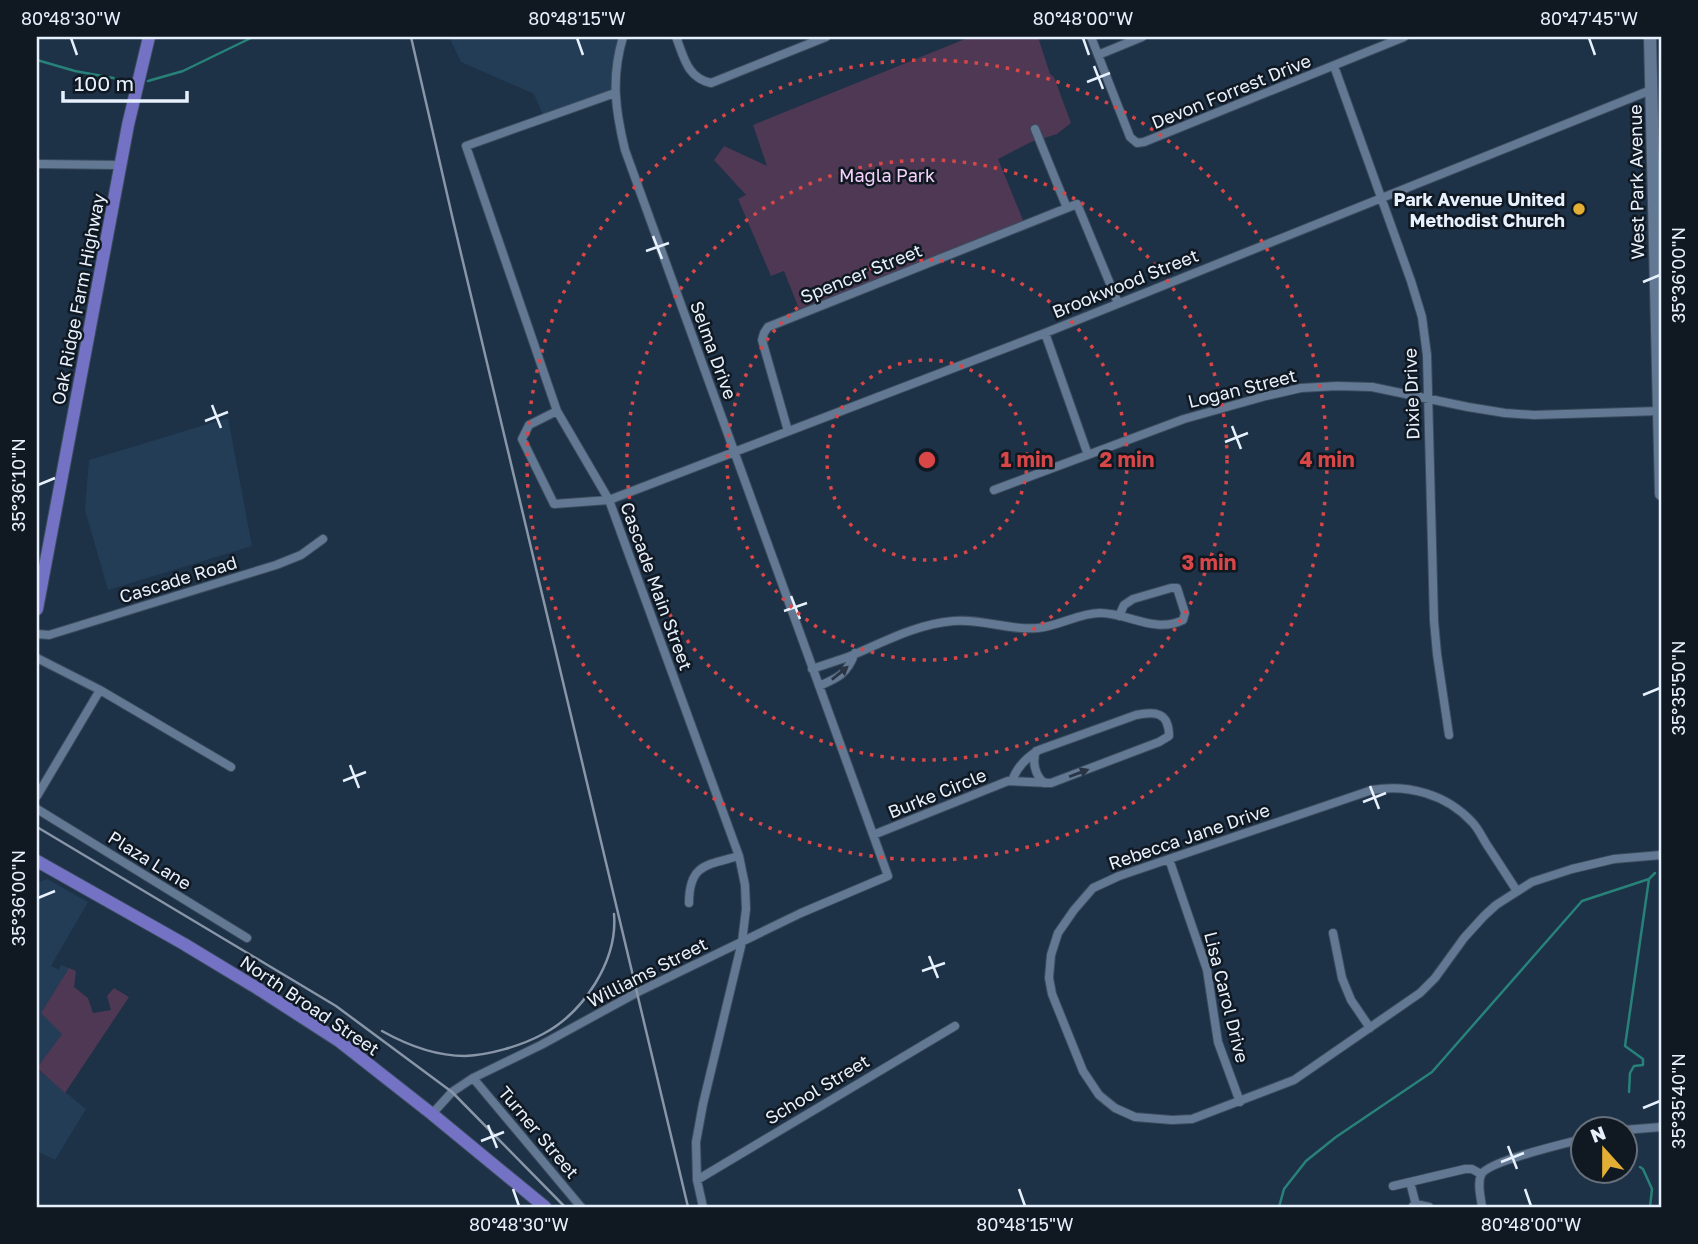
<svg xmlns="http://www.w3.org/2000/svg" width="1698" height="1244" font-family="'Golos Text',sans-serif">
<style>
.built{fill:#243d57}
.green{fill:#4f3854}
.lines{fill:none;stroke-linecap:round;stroke-linejoin:round}
.stream{stroke:#288279;stroke-width:2.5}
.street-casing{stroke:#3c4c5e;stroke-width:10}
.secondary-casing{stroke:#3c4c5e;stroke-width:14}
.primary-casing{stroke:#3c4c5e;stroke-width:14}
.street{stroke:#637993;stroke-width:8}
.secondary{stroke:#637993;stroke-width:12}
.primary{stroke:#7372c4;stroke-width:12}
.rail{stroke:#8896a7;stroke-width:2.5}
.oneway{fill:#293544}
.ticks{fill:none;stroke:#e7f1fd;stroke-width:2.5}
.ring{fill:none;stroke:#d94648;stroke-width:3.5;stroke-dasharray:3.5 7}
.poi-dot{fill:#e2ae34;stroke:#101822;stroke-width:2.5}
.labels{text-anchor:middle;dominant-baseline:central;stroke-width:5;stroke-linejoin:round;paint-order:stroke}
.street-label{font-size:18px;fill:#e7f1fd;stroke:#101822}
.park-label{font-size:18px;fill:#f5d2fd;stroke:#101822}
.poi-label{font-size:18px;font-weight:bold;fill:#e7f1fd;stroke:#101822;text-anchor:end}
.centre{fill:#d94648;stroke:#101822;stroke-width:3.5}
.ring-label{font-size:21px;text-anchor:middle;font-weight:bold;fill:#d94648;stroke:#101822;stroke-width:5;stroke-linejoin:round;paint-order:stroke}
.neatline{fill:none;stroke:#e7f1fd;stroke-width:2.5}
.ticks-label{font-size:18px;text-anchor:middle;fill:#e7f1fd}
</style>
<rect width="100%" height="100%" fill="#1d3147"/>
<path class="built" d="M449,37H623L615,93L544,118L534,94L461,62Z
M228,418L252,546L108,590L85,510L89,460Z
M47,879L88,902L51,966L59,970L61,965L69,968L41,1013L63,1034L37,1068V883Z
M37,1069L86,1109L55,1160L37,1151Z"/>
<path class="green" d="M970,37H1038L1050,74L1054,77L1071,123L1057,134L1031,142L998,159L1025,225L801,314L784,271L771,276L738,199L746,195L714,160L724,146L767,166L753,125Z
M69,968L76,971L74,987L88,998L93,1013L111,1010L107,996L114,988L129,997L65,1093L37,1068L62,1034L41,1013Z"/>
<g class="lines">
<path class="stream" d="M37,60L75,71L124,80
M148,81L183,71L253,37
M1629,1092L1630,1073L1634,1066L1643,1065V1059L1625,1046L1649,879
M1640,1167L1643,1169L1652,1189L1650,1207
M1279,1207L1284,1189L1306,1161L1336,1137L1432,1072L1582,901L1649,879L1655,873"/>
<defs>
<path id="street" d="M676,37C684,57 687,78 711,83L826,37
M1091,37L1130,137L1137,143L1144,142L1404,37
M1098,55L1142,37
M1334,66L1411,281L1422,317L1427,355L1434,621L1437,654L1449,735
M615,93L466,146L557,411L609,500L739,856L745,885L746,909L742,942L703,1104L696,1142L697,1180L703,1207
M1035,129L1067,208
M37,164L120,165
M1045,333L1088,455
M557,411L529,425L522,439L554,504L609,500L1045,333L1651,90
M788,431L762,340L764,333L768,327L1077,204L1118,303
M994,490L1184,419L1266,396L1301,388L1337,386L1372,387L1468,407L1505,413L1534,415L1659,411
M37,634L49,635L276,565L301,555L323,539
M37,658L100,690L231,767
M812,669C824,665 836,661 848,657C882,643 916,624 953,621C982,618 1009,631 1038,628C1059,626 1079,613 1100,613C1129,613 1155,634 1183,620L1185,613L1177,588H1171L1133,599L1124,605L1119,616
M819,686C838,678 847,674 855,653
M1036,751C1032,762 1035,775 1044,783
M37,796L100,690
M37,809L247,938
M873,835L1008,781L1051,783L1159,742L1169,736C1169,712 1155,711 1136,715L1039,750C1027,757 1017,767 1012,781
M1169,859L1207,970L1218,1042L1240,1102
M1517,891C1507,876 1497,860 1487,845C1482,837 1478,828 1472,822C1446,794 1408,784 1372,790L1119,876L1093,888L1074,910L1058,933L1051,955L1049,978L1052,994L1083,1071L1099,1095L1115,1108L1135,1117L1172,1120L1192,1119L1294,1080L1420,993L1435,978L1464,938L1484,916L1496,905L1532,882L1572,869L1614,859L1661,855
M689,903C689,864 707,865 739,856
M1333,933L1342,978L1351,1000L1370,1028
M473,1078L581,1207
M432,1114L452,1092L473,1078L541,1045L638,992L801,913L888,876L625,150C615,109 611,77 623,37
M1624,1130L1661,1127
M697,1180L955,1026
M1410,1182L1416,1205
M1393,1186L1465,1169H1472L1481,1174
M1413,1206L1420,1205L1429,1207
M1482,1207C1481,1198 1477,1184 1481,1175C1487,1161 1565,1144 1582,1139"/>
<path id="secondary" d="M1650,37L1661,494"/>
<path id="primary" d="M37,609L128,125L149,37
M37,861L184,944L260,990L339,1041L432,1114L545,1207"/>
</defs>
<use href="#street" class="street-casing"/>
<use href="#secondary" class="secondary-casing"/>
<use href="#primary" class="primary-casing"/>
<use href="#street" class="street"/>
<use href="#secondary" class="secondary"/>
<use href="#primary" class="primary"/>
<path class="rail" d="M411,37L453,220L688,1207
M37,827L336,1006L452,1092L565,1207
M382,1031C407,1045 436,1056 465,1056C489,1055 521,1046 543,1034C583,1013 618,961 614,914"/>
</g>
<defs><path id="oneway-solid" d="M-6-.8H1V-3.2L6.5 0L1 3.2V.8H-6Z" transform="scale(1.75)"/></defs>
<g class="oneway">
<use href="#oneway-solid" transform="translate(840 673) rotate(-39)"/>
<use href="#oneway-solid" transform="translate(1079 773) rotate(-21)"/>
</g>
<path class="ticks" d="M71,38L77,55M577,38L583,55M1083,38L1089,55M1589,38L1595,55M1094,66L1103,89M1087,82L1110,73M653,236L662,259M646,251L669,243M1643,282L1660,275M212,405L221,428M205,421L228,412M1232,426L1241,449M1225,442L1248,433M38,485L55,478M791,596L800,619M784,611L807,603M1643,695L1660,688M350,765L359,788M343,781L366,772M1370,786L1379,809M1363,802L1386,793M38,898L55,891M929,956L938,978M922,971L945,963M1643,1108L1660,1101M488,1125L497,1148M481,1141L504,1132M1508,1146L1517,1169M1501,1162L1524,1153M513,1189L519,1206M1019,1189L1025,1206M1525,1189L1531,1206"/>
<g class="ring">
<circle cx="927" cy="460" r="100"/>
<circle cx="927" cy="460" r="200"/>
<circle cx="927" cy="460" r="300"/>
<circle cx="927" cy="460" r="400"/>
</g>
<circle class="poi-dot" cx="1579" cy="209" r="7"/>
<g class="labels">
<g class="street-label">
<text transform="translate(1231 91) rotate(-22)">Devon Forrest Drive</text>
<text transform="translate(1636 182) rotate(-91)">West Park Avenue</text>
<text transform="translate(861 273) rotate(-22)">Spencer Street</text>
<text transform="translate(1125 283) rotate(-22)">Brookwood Street</text>
<text transform="translate(78 299) rotate(-79)">Oak Ridge Farm Highway</text>
<text transform="translate(714 350) rotate(70)">Selma Drive</text>
<text transform="translate(1242 388) rotate(-14)">Logan Street</text>
<text transform="translate(1411 394) rotate(-92)">Dixie Drive</text>
<text transform="translate(178 579) rotate(-17)">Cascade Road</text>
<text transform="translate(657 586) rotate(70)">Cascade Main Street</text>
<text transform="translate(937 793) rotate(-22)">Burke Circle</text>
<text transform="translate(1189 836) rotate(-19)">Rebecca Jane Drive</text>
<text transform="translate(150 860) rotate(32)">Plaza Lane</text>
<text transform="translate(647 972) rotate(-27)">Williams Street</text>
<text transform="translate(1227 997) rotate(76)">Lisa Carol Drive</text>
<text transform="translate(310 1005) rotate(34)">North Broad Street</text>
<text transform="translate(817 1089) rotate(-31)">School Street</text>
<text transform="translate(539 1132) rotate(50)">Turner Street</text>
</g>
<g class="park-label">
<text x="887" y="175">Magla Park</text>
</g>
<g class="poi-label">
<text x="1565" y="199">Park Avenue United<tspan x="1565" dy="21">Methodist Church</tspan></text>
</g>
</g>
<circle cx="927" cy="460" r="10" class="centre"/>
<g class="ring-label">
<text x="1027" y="467">1 min</text>
<text x="1127" y="467">2 min</text>
<text x="1327" y="467">4 min</text>
<text x="1209" y="570">3 min</text>
</g>
<rect width="1698" height="1244" fill="none" stroke="#101822" stroke-width="77"/>
<g transform="translate(1604 1150) rotate(339)"><circle r="33" fill="#101822" stroke="#666f7a" stroke-width="2"/>
<path d="M0-5L12 26L0 18L-12 26Z" fill="#e2ae34"/>
<text y="-10" font-size="19" font-weight="bold" text-anchor="middle" fill="#e7f1fd">N</text>
</g>
<path d="M63 91v10h124v-10" fill="none" stroke="#e7f1fd" stroke-width="3.5"/>
<text x="74" y="91" font-size="21" fill="#e7f1fd" stroke="#101822" stroke-width="5" paint-order="stroke">100 m</text>
<rect x="38" y="38" width="1622" height="1168" class="neatline"/>
<g class="ticks-label">
<text x="71" y="25">80°48'30"W</text>
<text x="577" y="25">80°48'15"W</text>
<text x="1083" y="25">80°48'00"W</text>
<text x="1589" y="25">80°47'45"W</text>
<text transform="translate(1679 275) rotate(-90)" y="6">35°36'00"N</text>
<text transform="translate(19 485) rotate(-90)" y="6">35°36'10"N</text>
<text transform="translate(1679 688) rotate(-90)" y="6">35°35'50"N</text>
<text transform="translate(19 898) rotate(-90)" y="6">35°36'00"N</text>
<text transform="translate(1679 1101) rotate(-90)" y="6">35°35'40"N</text>
<text x="519" y="1231">80°48'30"W</text>
<text x="1025" y="1231">80°48'15"W</text>
<text x="1531" y="1231">80°48'00"W</text>
</g>
</svg>
